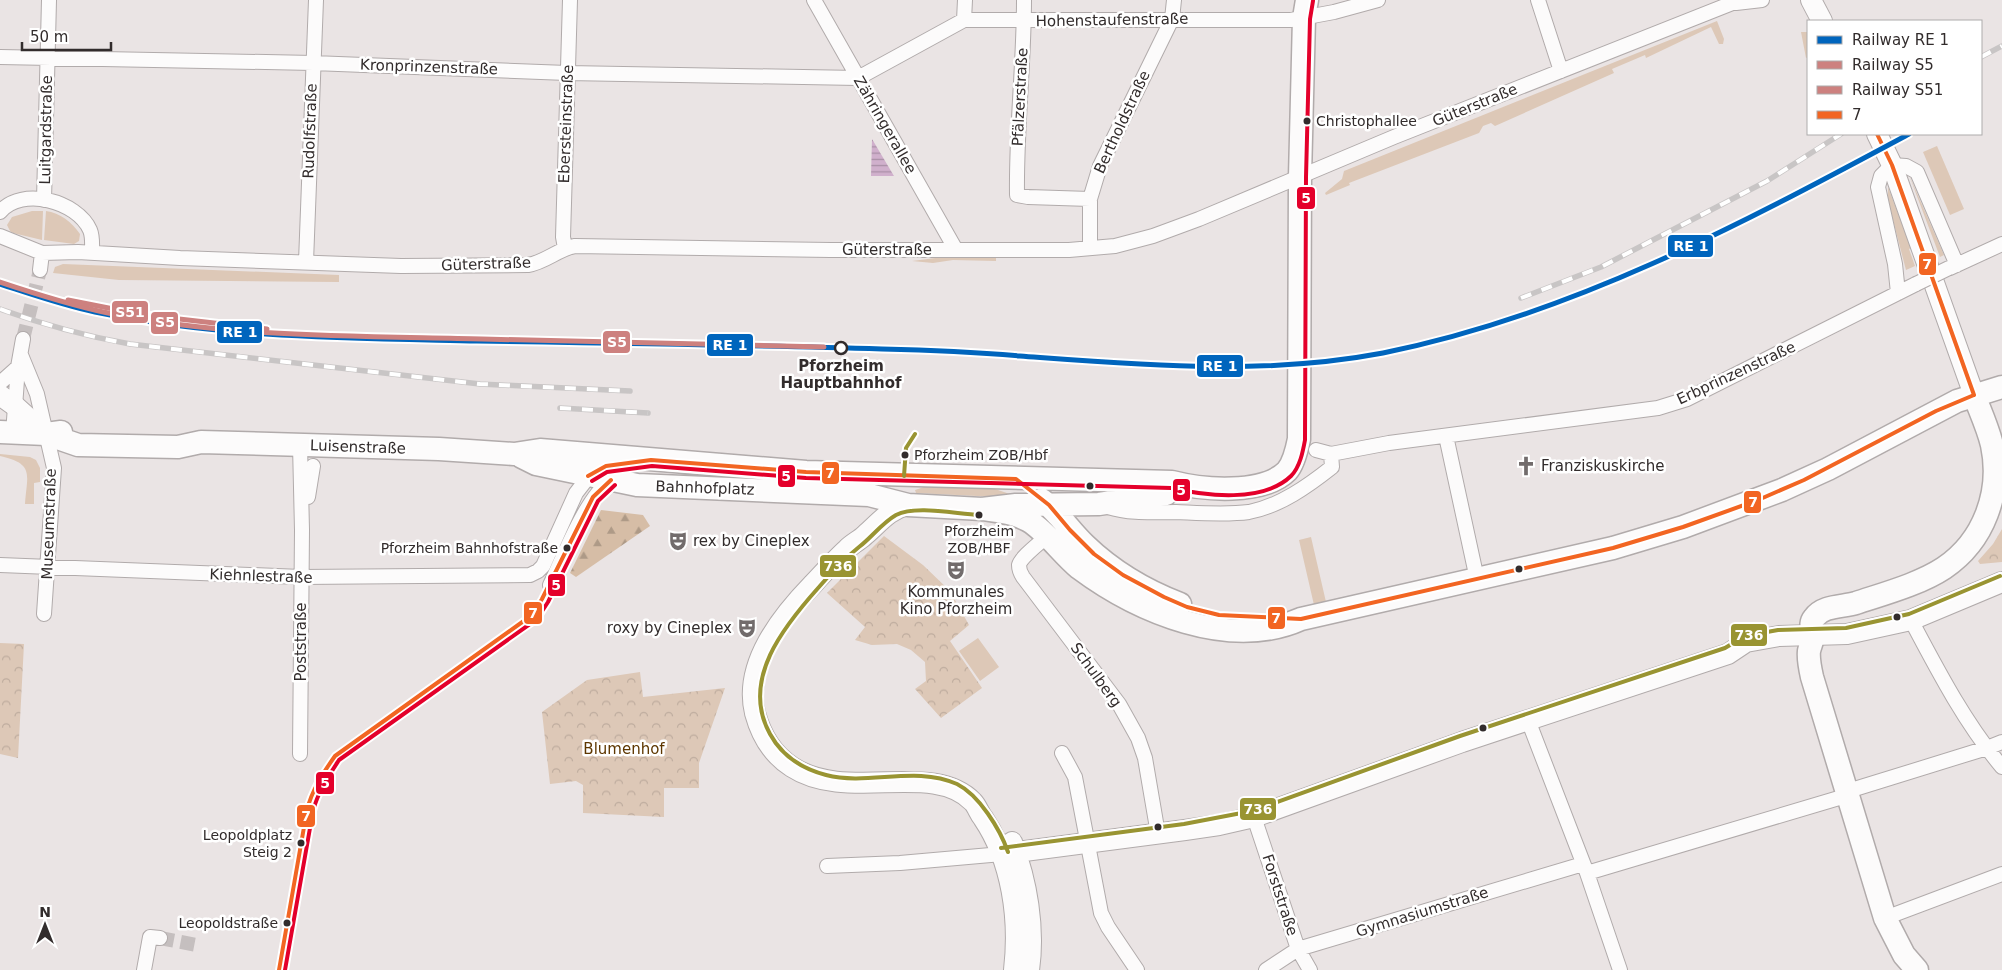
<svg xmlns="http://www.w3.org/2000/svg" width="2002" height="970" font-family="'DejaVu Sans',sans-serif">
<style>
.green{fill:#ddc8b7}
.forest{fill:url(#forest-firs)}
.park{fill:url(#park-crowns)}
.water{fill:url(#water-rules)}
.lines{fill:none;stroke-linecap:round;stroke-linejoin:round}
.street-tunnel{stroke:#c5bfbf;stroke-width:14;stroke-dasharray:14 7;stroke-linecap:butt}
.street-casing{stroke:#b1abab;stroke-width:16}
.secondary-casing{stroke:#b1abab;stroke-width:22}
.primary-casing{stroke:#b1abab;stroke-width:25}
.street{stroke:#fcfbfb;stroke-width:14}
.secondary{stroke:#fcfbfb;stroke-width:20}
.primary{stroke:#fcfbfb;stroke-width:22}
.rail-casing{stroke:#c8c5c5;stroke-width:5.5}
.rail{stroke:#fff;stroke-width:4;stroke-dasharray:11;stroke-linecap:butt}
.street-bridge-casing{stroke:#b1abab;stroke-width:16;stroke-linecap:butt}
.street-bridge{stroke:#fcfbfb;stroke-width:14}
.bus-1-casing{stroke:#fff;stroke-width:8}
.bus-2-casing{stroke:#fff;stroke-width:8}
.bus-3-casing{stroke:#fff;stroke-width:8}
.bus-1{stroke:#f26522;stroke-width:4}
.bus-2{stroke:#e4002b;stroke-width:4}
.bus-3{stroke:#999432;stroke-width:4}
.rail-1-casing{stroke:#fff;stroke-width:9}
.rail-2-casing{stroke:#fff;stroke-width:9}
.rail-3-casing{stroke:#fff;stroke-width:9}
.rail-1{stroke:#0065bd;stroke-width:5}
.rail-2{stroke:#cd817f;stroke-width:5}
.rail-3{stroke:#cd817f;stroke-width:5}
.bus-dot{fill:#322c2c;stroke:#fff;stroke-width:2}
.stop-dot{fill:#fff;stroke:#322c2c;stroke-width:2.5}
.labels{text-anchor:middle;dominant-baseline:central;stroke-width:5;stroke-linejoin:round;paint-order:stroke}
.bus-label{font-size:14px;fill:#322c2c;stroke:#fff;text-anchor:end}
.street-label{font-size:15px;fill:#322c2c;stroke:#fff}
.stop-label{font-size:15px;font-weight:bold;fill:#322c2c;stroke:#fff}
.poi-label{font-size:15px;fill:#322c2c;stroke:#fff;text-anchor:start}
.park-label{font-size:15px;fill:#5e3700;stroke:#fff}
.line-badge{stroke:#fff;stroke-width:2}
.badge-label{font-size:14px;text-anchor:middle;font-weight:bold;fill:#fff}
</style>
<defs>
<pattern id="forest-firs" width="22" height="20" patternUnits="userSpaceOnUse" patternTransform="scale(1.25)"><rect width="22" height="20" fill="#d6bda6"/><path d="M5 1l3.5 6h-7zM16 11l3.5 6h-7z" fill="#ae9a87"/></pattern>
<pattern id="park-crowns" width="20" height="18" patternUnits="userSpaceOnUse" patternTransform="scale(1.25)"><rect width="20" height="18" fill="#ddc8b7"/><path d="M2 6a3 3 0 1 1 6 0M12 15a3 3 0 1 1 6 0" fill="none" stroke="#beac9e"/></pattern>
<pattern id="water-rules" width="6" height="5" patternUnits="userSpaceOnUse" patternTransform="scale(1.25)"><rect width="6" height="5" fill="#d0b0cc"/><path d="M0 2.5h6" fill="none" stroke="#a98fa6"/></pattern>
</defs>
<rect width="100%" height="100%" fill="#eae4e4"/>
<path class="green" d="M1717,21L1724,39L1723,44H1719L1711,27L1646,58L1645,55L1612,69L1614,73L1495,126L1491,123L1483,126L1479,133L1349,183L1350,185L1326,195L1325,193L1342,179L1344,171Z
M1801,32H1808V57L1806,58Z
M1937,146L1964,209L1950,215L1923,152Z
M1909,175L1944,255L1940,257Z
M1888,187L1911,248L1909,249L1915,266L1906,270L1888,201Z
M32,211H43L42,240L13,233L10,231L7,225L12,217Z
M46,211C60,213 72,222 80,234L79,241L74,244L44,240Z
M943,257H996V261L953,260L933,263L912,261Z
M63,264L339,275V282L119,280L53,273L55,267Z
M0,454L30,457L36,460L40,468V482L34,483V504H25C27,474 35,464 0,456Z
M924,487L995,489L1019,497V498L916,493L915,490Z
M1311,537L1326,602L1314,605L1299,540Z
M978,638L999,667L980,681L959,651Z"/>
<path class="forest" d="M601,510L643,515L650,526L576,577L570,573Z"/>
<path class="park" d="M2002,529V562L1980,564L1978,561L1993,544Z
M884,536L923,565L950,591L969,625L950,641L982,688L941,718L915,689L926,681L925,662L911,650L897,644L872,645L855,640L865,627L827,593Z
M0,643L24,644L18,758L0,754Z
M640,672L643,697L725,688L699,763V788H664V817L583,813V785L576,781L550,784L542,712L587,680Z"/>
<path class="water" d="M872,139L894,176H871Z"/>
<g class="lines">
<path class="street-tunnel" d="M23,339L40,270
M160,938L197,945"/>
<defs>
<path id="street" d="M814,0L956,250
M1024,0C1024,65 1016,130 1017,195L1028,197L1090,199
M1538,0L1561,71
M1736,3L1762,0
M964,20L965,0
M0,57L313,63L567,73L858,78L964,20H1291L1334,12L1378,0
M44,200L49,0
M0,212C22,186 77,201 90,230C93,237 92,246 92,253
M0,236L42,253L78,252L180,258L401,266L528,265C546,262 558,249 575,246L831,250H1069L1115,246L1153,236L1199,219L1394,137L1740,0
M565,248L563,237L570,0
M1090,248V199L1100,166L1172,19L1174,0
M306,262L316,0
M1950,268L2002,244
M40,270L42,253
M1898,293L1895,264L1878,187L1881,176L1892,165L1906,166L1917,172L1957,265
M21,355L37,394L54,468L44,614
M0,383L18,367
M13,433L18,367L23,339
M1446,436L1477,579
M300,445L302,530L300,754
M1316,450L1331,454L1389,443L1658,408L1687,399L1916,284
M308,497L313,466
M1108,507C1131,514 1153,512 1176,512C1200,513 1226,515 1249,512C1280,506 1308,486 1332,467L1331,454
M1046,537C1040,543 1021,557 1019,565C1019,569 1021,574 1023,577L1119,704L1138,738L1145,758L1158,834
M0,565L301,577L530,575L538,571L543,566L576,493L593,471
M550,585C564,556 586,497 611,480
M1911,620C1938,671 1965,723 2002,767
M1528,720L1587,873L1620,970
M1062,753L1075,777L1101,913L1108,927L1137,970
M1848,791L1987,748L2002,742
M1254,817L1298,949L1310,970
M827,866L900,863L1002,854
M1587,873L1849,795
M1885,918L2002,874
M144,970L150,937L160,938
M1266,970L1298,949L1583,864"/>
<path id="secondary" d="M1811,0L1822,21
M1877,134L1892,165L1974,395
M0,395L15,406L46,434
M908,505C889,509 879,523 865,535C860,540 853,543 847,549C835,560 824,572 813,584C782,616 743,664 755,713C761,735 773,755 792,767C847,803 933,760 973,802C977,806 979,813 983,818C1012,861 1020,919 1014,970
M1012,842C1027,881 1035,928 1029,970
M1002,854L1185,830L1219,825L1254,817L1462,742L1728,654L1746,642L1779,636L1847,634L1911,620L2002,582"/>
<path id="primary" d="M0,432L46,434L61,432
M46,434L78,445L178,447L201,442L439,449L514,454L540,450L806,472L1172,482C1203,490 1263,495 1287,471C1294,463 1297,449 1299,439L1300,177L1304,18L1307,0
M522,457L536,464L637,485L869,495L908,505L982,509L1016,505L1099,504L1166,494
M1042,500C1059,513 1070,531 1085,545C1112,571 1146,591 1180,604
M982,509C997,511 1016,513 1029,521C1047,532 1062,554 1079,568C1138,612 1230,651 1301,619L1613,548L1683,527L1782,490L1828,469L1957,401L2002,387
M1917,970L1904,955L1885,918L1812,677C1810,668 1808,659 1809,651C1810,646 1813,640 1813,636C1813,629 1809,624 1814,618C1823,605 1843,607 1856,603C1883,594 1920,584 1944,568C1984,541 2002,492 1992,445C1988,428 1980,411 1974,395"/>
</defs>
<use href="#street" class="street-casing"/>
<use href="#secondary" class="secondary-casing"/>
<use href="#primary" class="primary-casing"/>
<use href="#street" class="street"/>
<use href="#secondary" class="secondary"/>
<use href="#primary" class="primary"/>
<defs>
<path id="rail" d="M1981,57L2002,46
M1521,298L1601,267L1653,240L1767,181L1841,134
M0,309C42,324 85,336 130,344L480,384L630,391
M560,408L648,413"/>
</defs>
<use href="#rail" class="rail-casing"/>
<use href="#rail" class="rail"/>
<defs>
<path id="street-bridge" d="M1916,284L1949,268"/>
</defs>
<use href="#street-bridge" class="street-bridge-casing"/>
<use href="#street-bridge" class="street-bridge"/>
<defs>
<path id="bus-1" d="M1877,134L1892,165L1974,395
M588,476L606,466L651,460L806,472L1016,479L1049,505L1070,530L1094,554L1123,575L1164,597L1187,607L1219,615L1301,619L1613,548L1683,527L1758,500L1804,480L1936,411L1974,395
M279,970L307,810C312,790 323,773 335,756L532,615L542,599L593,497L611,480"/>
<path id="bus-2" d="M592,481L607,472L652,466L806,478L1171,488C1206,496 1263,503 1291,476C1300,467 1303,451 1305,440L1306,177L1310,19L1313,1
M285,970L313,811C318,792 328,777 339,760L537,619L548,602L598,501L615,485"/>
<path id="bus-3" d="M904,476L906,448L915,434
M979,515C956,514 916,505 896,515C882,523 871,538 859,547C844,559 831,573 819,587C784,626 740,680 770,734C782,756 803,769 826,775C869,786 915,765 957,784C979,795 1000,829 1008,852
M1001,848L1184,824L1252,811L1460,736L1725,648L1745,636L1778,630L1846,628L1909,614L2000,576"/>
</defs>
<use href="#bus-1" class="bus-1-casing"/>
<use href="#bus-2" class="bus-2-casing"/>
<use href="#bus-3" class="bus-3-casing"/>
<use href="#bus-1" class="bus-1"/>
<use href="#bus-2" class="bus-2"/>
<use href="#bus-3" class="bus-3"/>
<defs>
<path id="rail-1" d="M0,284C31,294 62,305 95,312C221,338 349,338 477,341C612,343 747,345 882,349C928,350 974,352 1020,356C1141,365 1262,376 1383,353C1572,315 1741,224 1909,134"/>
<path id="rail-2" d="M0,282C36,294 71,305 108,313C231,338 358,336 482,339C596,341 710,344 824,347"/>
<path id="rail-3" d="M68,300L144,315L267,329"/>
</defs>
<use href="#rail-1" class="rail-1-casing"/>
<use href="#rail-2" class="rail-2-casing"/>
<use href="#rail-3" class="rail-3-casing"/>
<use href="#rail-1" class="rail-1"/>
<use href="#rail-2" class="rail-2"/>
<use href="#rail-3" class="rail-3"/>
</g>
<defs>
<symbol id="church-bare" viewBox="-9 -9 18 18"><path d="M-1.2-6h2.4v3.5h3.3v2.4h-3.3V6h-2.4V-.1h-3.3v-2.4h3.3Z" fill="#726c6c" stroke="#fff" stroke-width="2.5" paint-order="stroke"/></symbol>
<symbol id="theatre-bare" viewBox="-9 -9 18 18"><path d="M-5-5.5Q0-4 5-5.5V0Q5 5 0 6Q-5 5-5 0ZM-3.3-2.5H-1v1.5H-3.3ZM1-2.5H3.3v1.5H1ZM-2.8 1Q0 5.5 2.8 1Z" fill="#726c6c" stroke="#fff" stroke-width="2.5" paint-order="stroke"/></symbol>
</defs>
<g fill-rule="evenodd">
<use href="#church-bare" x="1512" y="452" width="28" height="28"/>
<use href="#theatre-bare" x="664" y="527" width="28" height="28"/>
<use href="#theatre-bare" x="942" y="556" width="28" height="28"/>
<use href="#theatre-bare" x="733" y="614" width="28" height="28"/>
</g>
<g class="bus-dot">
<circle cx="1307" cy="121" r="4.5"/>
<circle cx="905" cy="455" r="4.5"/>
<circle cx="1090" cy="486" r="4.5"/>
<circle cx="979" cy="515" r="4.5"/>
<circle cx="567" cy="548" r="4.5"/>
<circle cx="1519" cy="569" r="4.5"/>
<circle cx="1897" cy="617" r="4.5"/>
<circle cx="1483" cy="728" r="4.5"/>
<circle cx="1158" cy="827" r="4.5"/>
<circle cx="301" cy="843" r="4.5"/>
<circle cx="287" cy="923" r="4.5"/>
</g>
<circle class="stop-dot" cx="841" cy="348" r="6"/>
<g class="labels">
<g class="bus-label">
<text x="1316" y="121" text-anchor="start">Christophallee</text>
<text x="914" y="455" text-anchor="start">Pforzheim ZOB/Hbf</text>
<text x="979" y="531" text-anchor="middle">Pforzheim<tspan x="979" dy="17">ZOB/HBF</tspan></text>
<text x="558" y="548">Pforzheim Bahnhofstraße</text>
<text x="292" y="835">Leopoldplatz<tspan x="292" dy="17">Steig 2</tspan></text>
<text x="278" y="923">Leopoldstraße</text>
</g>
<g class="street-label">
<text transform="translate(1112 20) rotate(-1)">Hohenstaufenstraße</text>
<text transform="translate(429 67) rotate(2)">Kronprinzenstraße</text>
<text transform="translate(1020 97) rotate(-87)">Pfälzerstraße</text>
<text transform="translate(1475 105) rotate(-22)">Güterstraße</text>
<text transform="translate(1122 122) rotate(-65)">Bertholdstraße</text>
<text transform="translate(566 124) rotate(-88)">Ebersteinstraße</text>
<text transform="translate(885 125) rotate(60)">Zähringerallee</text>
<text transform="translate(46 130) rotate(-89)">Luitgardstraße</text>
<text transform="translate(310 131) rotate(-88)">Rudolfstraße</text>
<text x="887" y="250">Güterstraße</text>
<text transform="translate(486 264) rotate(-2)">Güterstraße</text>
<text transform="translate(1736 373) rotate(-25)">Erbprinzenstraße</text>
<text transform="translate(358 447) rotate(2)">Luisenstraße</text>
<text transform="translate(705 488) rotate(2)">Bahnhofplatz</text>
<text transform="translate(49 524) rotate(-88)">Museumstraße</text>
<text transform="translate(261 576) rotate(2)">Kiehnlestraße</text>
<text transform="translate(301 642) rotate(-90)">Poststraße</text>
<text transform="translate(1096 675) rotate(54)">Schulberg</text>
<text transform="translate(1280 895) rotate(72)">Forststraße</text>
<text transform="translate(1422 912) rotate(-17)">Gymnasiumstraße</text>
</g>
<g class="stop-label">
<text x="841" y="366">Pforzheim<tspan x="841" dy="17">Hauptbahnhof</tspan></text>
</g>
<g class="poi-label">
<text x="1541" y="466">Franziskuskirche</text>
<text x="693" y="541">rex by Cineplex</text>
<text x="956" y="592" text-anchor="middle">Kommunales<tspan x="956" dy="17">Kino Pforzheim</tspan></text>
<text x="732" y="628" text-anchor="end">roxy by Cineplex</text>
</g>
<g class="park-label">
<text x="624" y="749">Blumenhof</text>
</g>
</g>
<g class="line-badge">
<rect x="1296" y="186" width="20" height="24" rx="5" fill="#e4002b"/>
<rect x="1667" y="234" width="47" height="24" rx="5" fill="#0065bd"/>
<rect x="1918" y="252" width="19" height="24" rx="5" fill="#f26522"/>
<rect x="111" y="300" width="38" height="24" rx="5" fill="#cd817f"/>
<rect x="150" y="311" width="29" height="24" rx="5" fill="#cd817f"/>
<rect x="216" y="320" width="47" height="24" rx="5" fill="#0065bd"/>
<rect x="602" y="330" width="29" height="24" rx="5" fill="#cd817f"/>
<rect x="706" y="333" width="48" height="24" rx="5" fill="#0065bd"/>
<rect x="1196" y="354" width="48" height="24" rx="5" fill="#0065bd"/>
<rect x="821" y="461" width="19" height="24" rx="5" fill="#f26522"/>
<rect x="777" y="464" width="19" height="24" rx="5" fill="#e4002b"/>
<rect x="1172" y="478" width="19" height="24" rx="5" fill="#e4002b"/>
<rect x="1743" y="490" width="19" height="24" rx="5" fill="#f26522"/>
<rect x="819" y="554" width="38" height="24" rx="5" fill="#999432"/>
<rect x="547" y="573" width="19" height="24" rx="5" fill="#e4002b"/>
<rect x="523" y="601" width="20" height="24" rx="5" fill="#f26522"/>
<rect x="1267" y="606" width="19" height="24" rx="5" fill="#f26522"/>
<rect x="1730" y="623" width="38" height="24" rx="5" fill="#999432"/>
<rect x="315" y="771" width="20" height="24" rx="5" fill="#e4002b"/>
<rect x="1239" y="797" width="38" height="24" rx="5" fill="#999432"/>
<rect x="296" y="804" width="20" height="24" rx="5" fill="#f26522"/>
</g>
<g class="badge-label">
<text x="1306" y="203">5</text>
<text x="1691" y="251">RE 1</text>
<text x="1927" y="269">7</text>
<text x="130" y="317">S51</text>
<text x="165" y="327">S5</text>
<text x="240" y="337">RE 1</text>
<text x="617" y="347">S5</text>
<text x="730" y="350">RE 1</text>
<text x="1220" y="371">RE 1</text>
<text x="830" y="478">7</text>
<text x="786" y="481">5</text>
<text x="1181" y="495">5</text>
<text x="1753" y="507">7</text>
<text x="838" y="571">736</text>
<text x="556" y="590">5</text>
<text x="533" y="618">7</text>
<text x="1276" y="623">7</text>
<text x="1749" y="640">736</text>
<text x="325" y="788">5</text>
<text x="1258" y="814">736</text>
<text x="306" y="821">7</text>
</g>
<rect x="1807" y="20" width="175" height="115" fill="#ffffff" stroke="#adabab"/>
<rect x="1817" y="36" width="25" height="8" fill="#0065bd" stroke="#adabab"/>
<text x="1852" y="45" font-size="15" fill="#322c2c">Railway RE 1</text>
<rect x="1817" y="61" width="25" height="8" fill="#cd817f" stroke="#adabab"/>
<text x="1852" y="70" font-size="15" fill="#322c2c">Railway S5</text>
<rect x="1817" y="86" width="25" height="8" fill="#cd817f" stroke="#adabab"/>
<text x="1852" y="95" font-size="15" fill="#322c2c">Railway S51</text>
<rect x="1817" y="111" width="25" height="8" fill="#f26522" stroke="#adabab"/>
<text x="1852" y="120" font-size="15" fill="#322c2c">7</text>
<g transform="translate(45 925)" stroke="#ffffff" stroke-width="4" paint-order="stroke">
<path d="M0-4L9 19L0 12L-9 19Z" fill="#322c2c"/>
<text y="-8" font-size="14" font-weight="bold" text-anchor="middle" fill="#322c2c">N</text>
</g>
<path d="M22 42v8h89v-8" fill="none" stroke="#322c2c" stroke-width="2.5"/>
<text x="30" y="42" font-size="15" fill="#322c2c" stroke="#ffffff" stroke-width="4" paint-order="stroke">50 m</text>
</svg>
